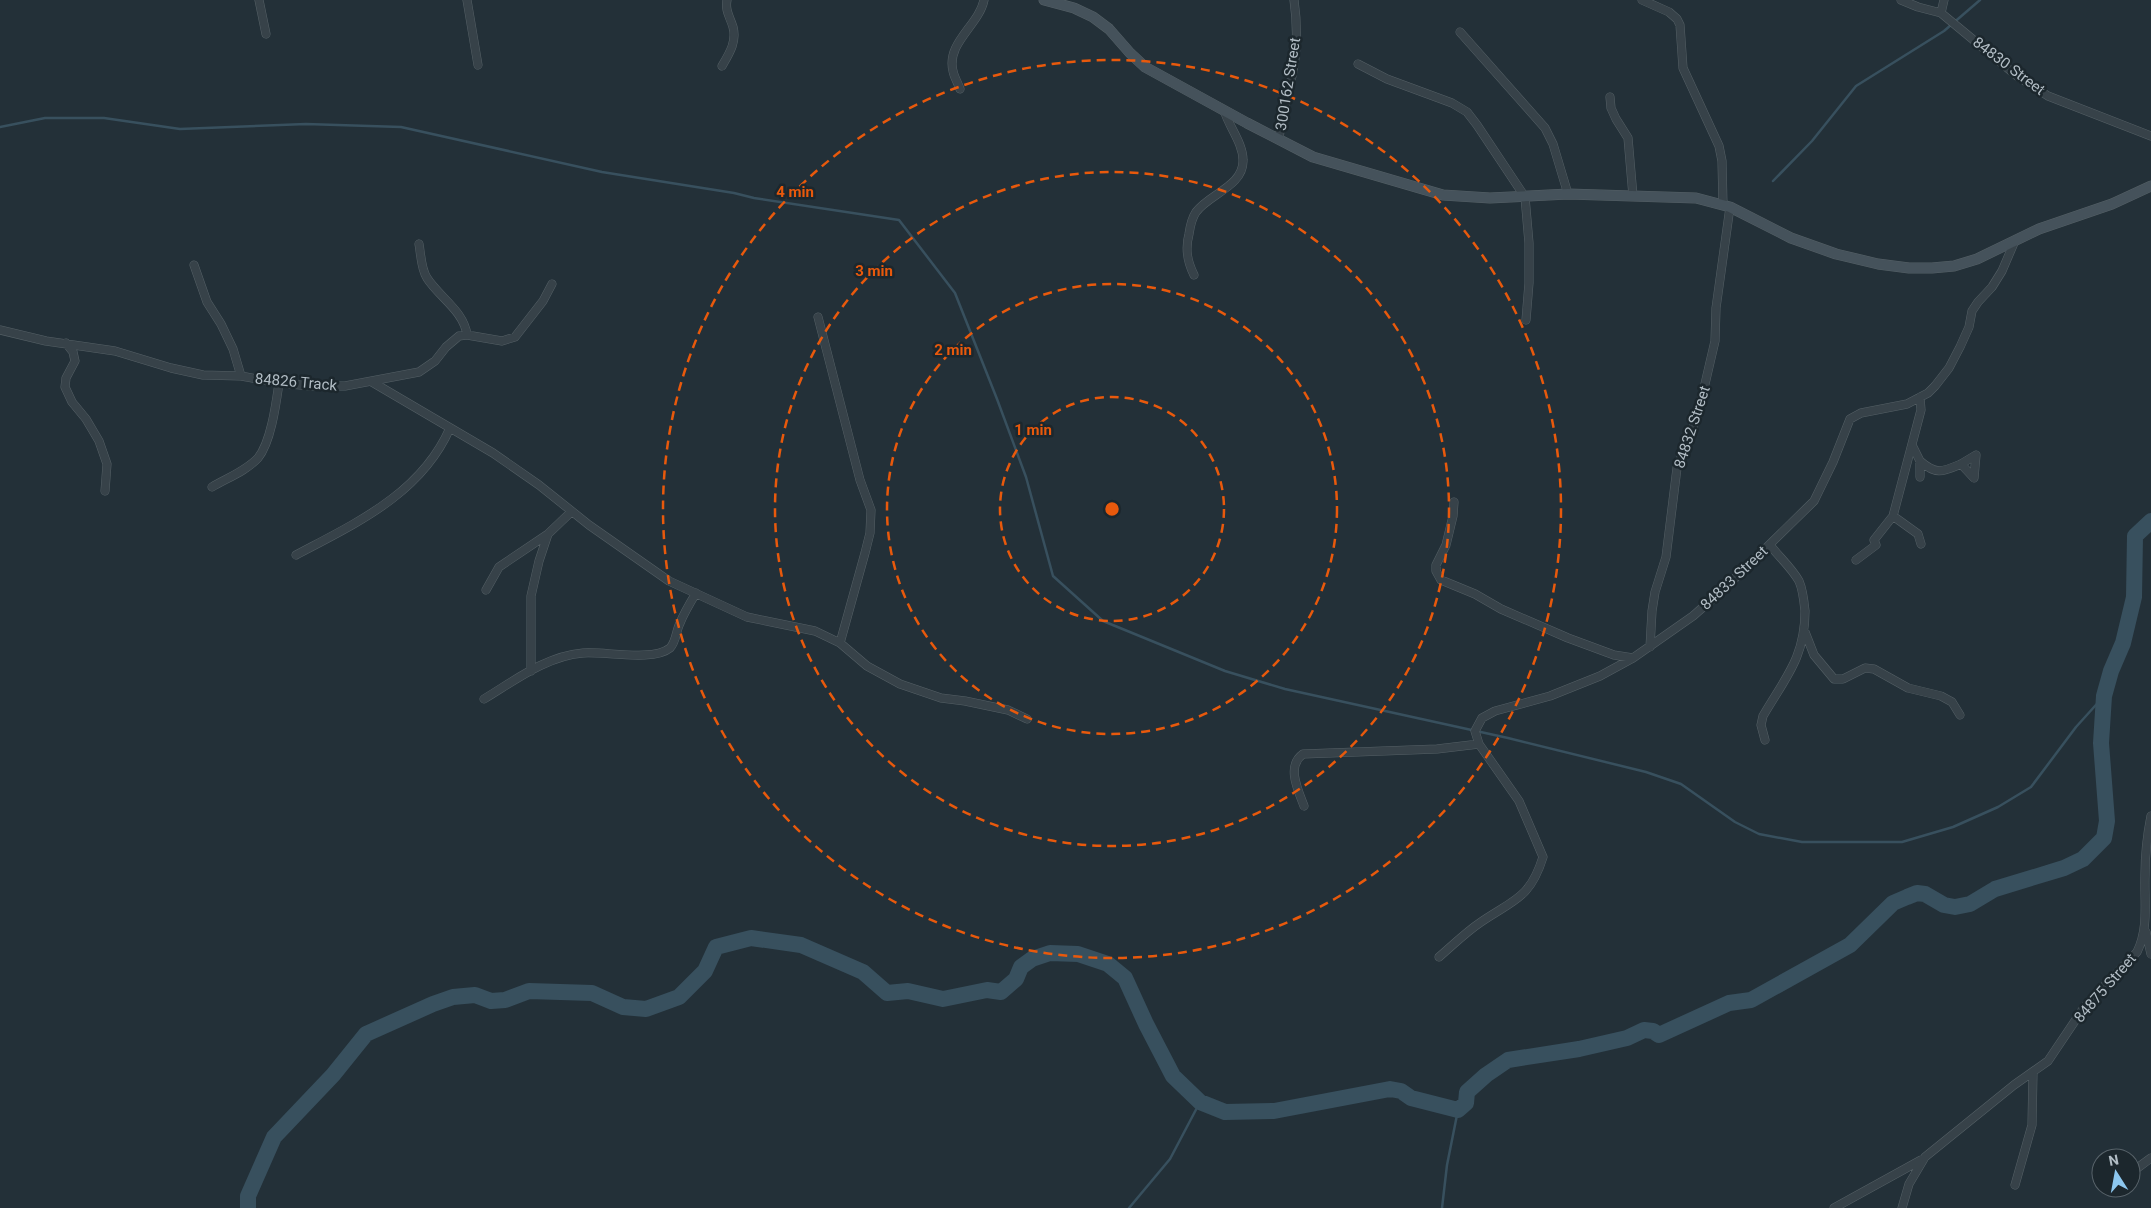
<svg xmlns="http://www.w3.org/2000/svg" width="2151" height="1208" font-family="Roboto,sans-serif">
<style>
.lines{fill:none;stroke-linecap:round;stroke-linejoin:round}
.stream{stroke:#38505e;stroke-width:2.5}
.river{stroke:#38505e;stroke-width:16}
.street-casing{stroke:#556066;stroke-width:9}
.secondary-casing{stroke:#556066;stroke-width:11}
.street{stroke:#374249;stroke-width:8}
.secondary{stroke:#45525b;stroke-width:10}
.ring{fill:none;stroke:#e8590c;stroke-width:2.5;stroke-dasharray:9 6}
.labels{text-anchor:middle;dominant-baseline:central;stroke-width:5;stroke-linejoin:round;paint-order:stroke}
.street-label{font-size:15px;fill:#b2bdc5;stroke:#1c272d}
.centre{fill:#e8590c;stroke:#1c272d;stroke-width:2.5}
.ring-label{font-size:15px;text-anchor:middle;font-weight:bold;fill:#e8590c;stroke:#1c272d;stroke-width:5;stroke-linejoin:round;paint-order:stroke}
</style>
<rect width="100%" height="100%" fill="#233038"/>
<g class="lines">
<path class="stream" d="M0,127L45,118H104L180,129L306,124L401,127L602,172L734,193L754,198L899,220L955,293L997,399L1026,477L1053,576L1103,621L1225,671L1285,689L1508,738L1646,772L1681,784L1735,822L1759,834L1802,842H1902L1953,827L1998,807L2031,787L2076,727L2104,696
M1773,181L1812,141L1856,86L1944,31L1980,0
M1129,1208L1170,1159L1200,1102
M1442,1208L1447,1165L1458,1110"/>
<path class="river" d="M248,1208V1196L274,1137L333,1075L366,1034L433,1004L453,997L475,995L491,1001L505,1000L529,991L592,993L623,1007L646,1009L679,997L705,971L716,947L751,938L801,945L863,972L887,993L908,991L943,999L987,990L1001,992L1016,979L1021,967L1032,959L1050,953L1078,954L1108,964L1125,978L1146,1024L1173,1076L1200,1102L1225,1112L1274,1111L1390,1089L1401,1091L1411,1098L1458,1110L1466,1103L1467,1092L1486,1075L1508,1060L1579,1049L1627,1038L1644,1030L1653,1031L1659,1035L1729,1003L1751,1000L1850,945L1893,903L1907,897L1917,893L1925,894L1944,905L1955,907L1970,904L1995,889L2064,868L2083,859L2104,838L2107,821L2101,743L2104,696L2111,671L2123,643L2134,597L2135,536L2151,521"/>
<defs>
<path id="street" d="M259,0L266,34
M467,0L478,65
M1642,0L1669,12L1677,19L1680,25L1683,68L1719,146L1722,161L1723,205
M1901,0L1918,7L1941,13L2017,76L2048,96L2151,136
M1941,13L1944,0
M1460,32L1545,128L1553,144L1568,194
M1358,64L1387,79L1452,103L1467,112L1477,125L1525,197L1529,243V283L1526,320
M722,66C729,54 737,42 733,27C730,17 725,11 727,0
M960,89C958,83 954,77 953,71C946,43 979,25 984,0
M1610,97L1611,108L1616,119L1628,138L1633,196
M1279,139C1281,118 1285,105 1290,85C1297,58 1298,28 1294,0
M419,244C421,255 421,269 427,278C439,297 464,311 467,335
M194,265L207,302L221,324L233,349L241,376
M1194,275C1187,261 1185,249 1189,234C1190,227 1192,218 1196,212C1209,194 1244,186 1243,160C1243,143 1229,127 1224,110
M818,317L860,480L871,510L870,533L865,553L840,643
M0,330L46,341L115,351L171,368L203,375L241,376L279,383L311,386H345L419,372L435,361L446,347L459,336L467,335L502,341L515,337L543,301L552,284
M66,343L73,352L75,361L66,378L65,387L72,402L86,419L99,441L107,464L105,491
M372,382L493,453L539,485L589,525L669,581L747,617L815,631L840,643L867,666L900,684L941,698L965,701L1008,710L1027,719
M1912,445L1920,461V477
M1920,461C1936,475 1942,472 1961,464L1974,478L1976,455L1961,464
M212,487C227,478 246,471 258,458C271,442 276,404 279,383
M1454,502L1453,516L1446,545L1436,565V571L1441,580L1475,594L1501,609L1568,638L1614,655L1633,658
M1893,516L1918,534L1921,544
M296,555C356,523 421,494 450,428
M1856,560L1876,545L1874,540L1893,516L1921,410L1920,397
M486,590L499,567L548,534L571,512
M1805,632L1814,655L1834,679H1843L1865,668L1874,669L1908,688L1941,696L1952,702L1960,715
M1650,647L1652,611L1655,592L1666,557L1677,468L1698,414L1715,341L1716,308L1730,207
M531,671V596L539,561L548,534
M484,699C514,681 546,656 583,653C604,651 653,662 670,648C676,642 676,631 680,623C684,613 690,603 696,593
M1765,740L1761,725L1763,716C1785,678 1805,658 1805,611C1804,601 1803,590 1799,581C1791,567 1779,557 1770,545
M1304,806C1298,790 1286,766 1303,754L1437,749L1479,744
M2146,932L2151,954
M1439,957C1453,945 1466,932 1481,922C1513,900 1530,899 1543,857L1519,801L1479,744L1475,731L1482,718L1495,711L1550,696L1600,676L1633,658L1693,616L1726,587L1814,501L1833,462L1850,419L1861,413L1907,404L1928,393L1935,386L1949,368L1960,347L1969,327L1972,311L1978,302L1992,287L2002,271L2014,243
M2136,1169L2151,1158
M2015,1185L2032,1125L2033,1072
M1834,1208L1921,1160
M1902,1208L1909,1184L1925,1157L2014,1085L2048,1061L2085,1006L2137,952C2149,928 2144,901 2145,875C2145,855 2147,836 2151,816"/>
<path id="secondary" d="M1044,0L1074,8L1093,17L1109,29L1130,53L1145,67L1247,123L1313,157L1443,195L1490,198L1568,194L1696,198L1730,207L1791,238L1836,254L1878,264L1909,268H1932L1954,266L1977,259L2039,229L2112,204L2151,186"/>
</defs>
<use href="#street" class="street-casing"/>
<use href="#secondary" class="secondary-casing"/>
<use href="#street" class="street"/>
<use href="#secondary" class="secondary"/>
</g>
<g class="ring">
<circle cx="1112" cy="509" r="112"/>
<circle cx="1112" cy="509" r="225"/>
<circle cx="1112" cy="509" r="337"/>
<circle cx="1112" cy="509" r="449"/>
</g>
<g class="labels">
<g class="street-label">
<text transform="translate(2009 66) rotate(37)">84830 Street</text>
<text transform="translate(1288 84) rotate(-81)">300162 Street</text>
<text transform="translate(296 382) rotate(5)">84826 Track</text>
<text transform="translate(1692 427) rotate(-72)">84832 Street</text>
<text transform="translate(1734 578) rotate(-43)">84833 Street</text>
<text transform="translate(2105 988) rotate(-49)">84875 Street</text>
</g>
</g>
<circle cx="1112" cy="509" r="8" class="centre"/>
<g class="ring-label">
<text x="795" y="197">4 min</text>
<text x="874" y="276">3 min</text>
<text x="953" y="355">2 min</text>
<text x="1033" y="435">1 min</text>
</g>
<g transform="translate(2116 1173) rotate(349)"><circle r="24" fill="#1c272d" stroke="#58636a"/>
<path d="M0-4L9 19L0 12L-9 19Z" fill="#8cc7ef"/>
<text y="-8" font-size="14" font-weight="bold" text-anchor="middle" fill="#b2bdc5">N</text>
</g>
</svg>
